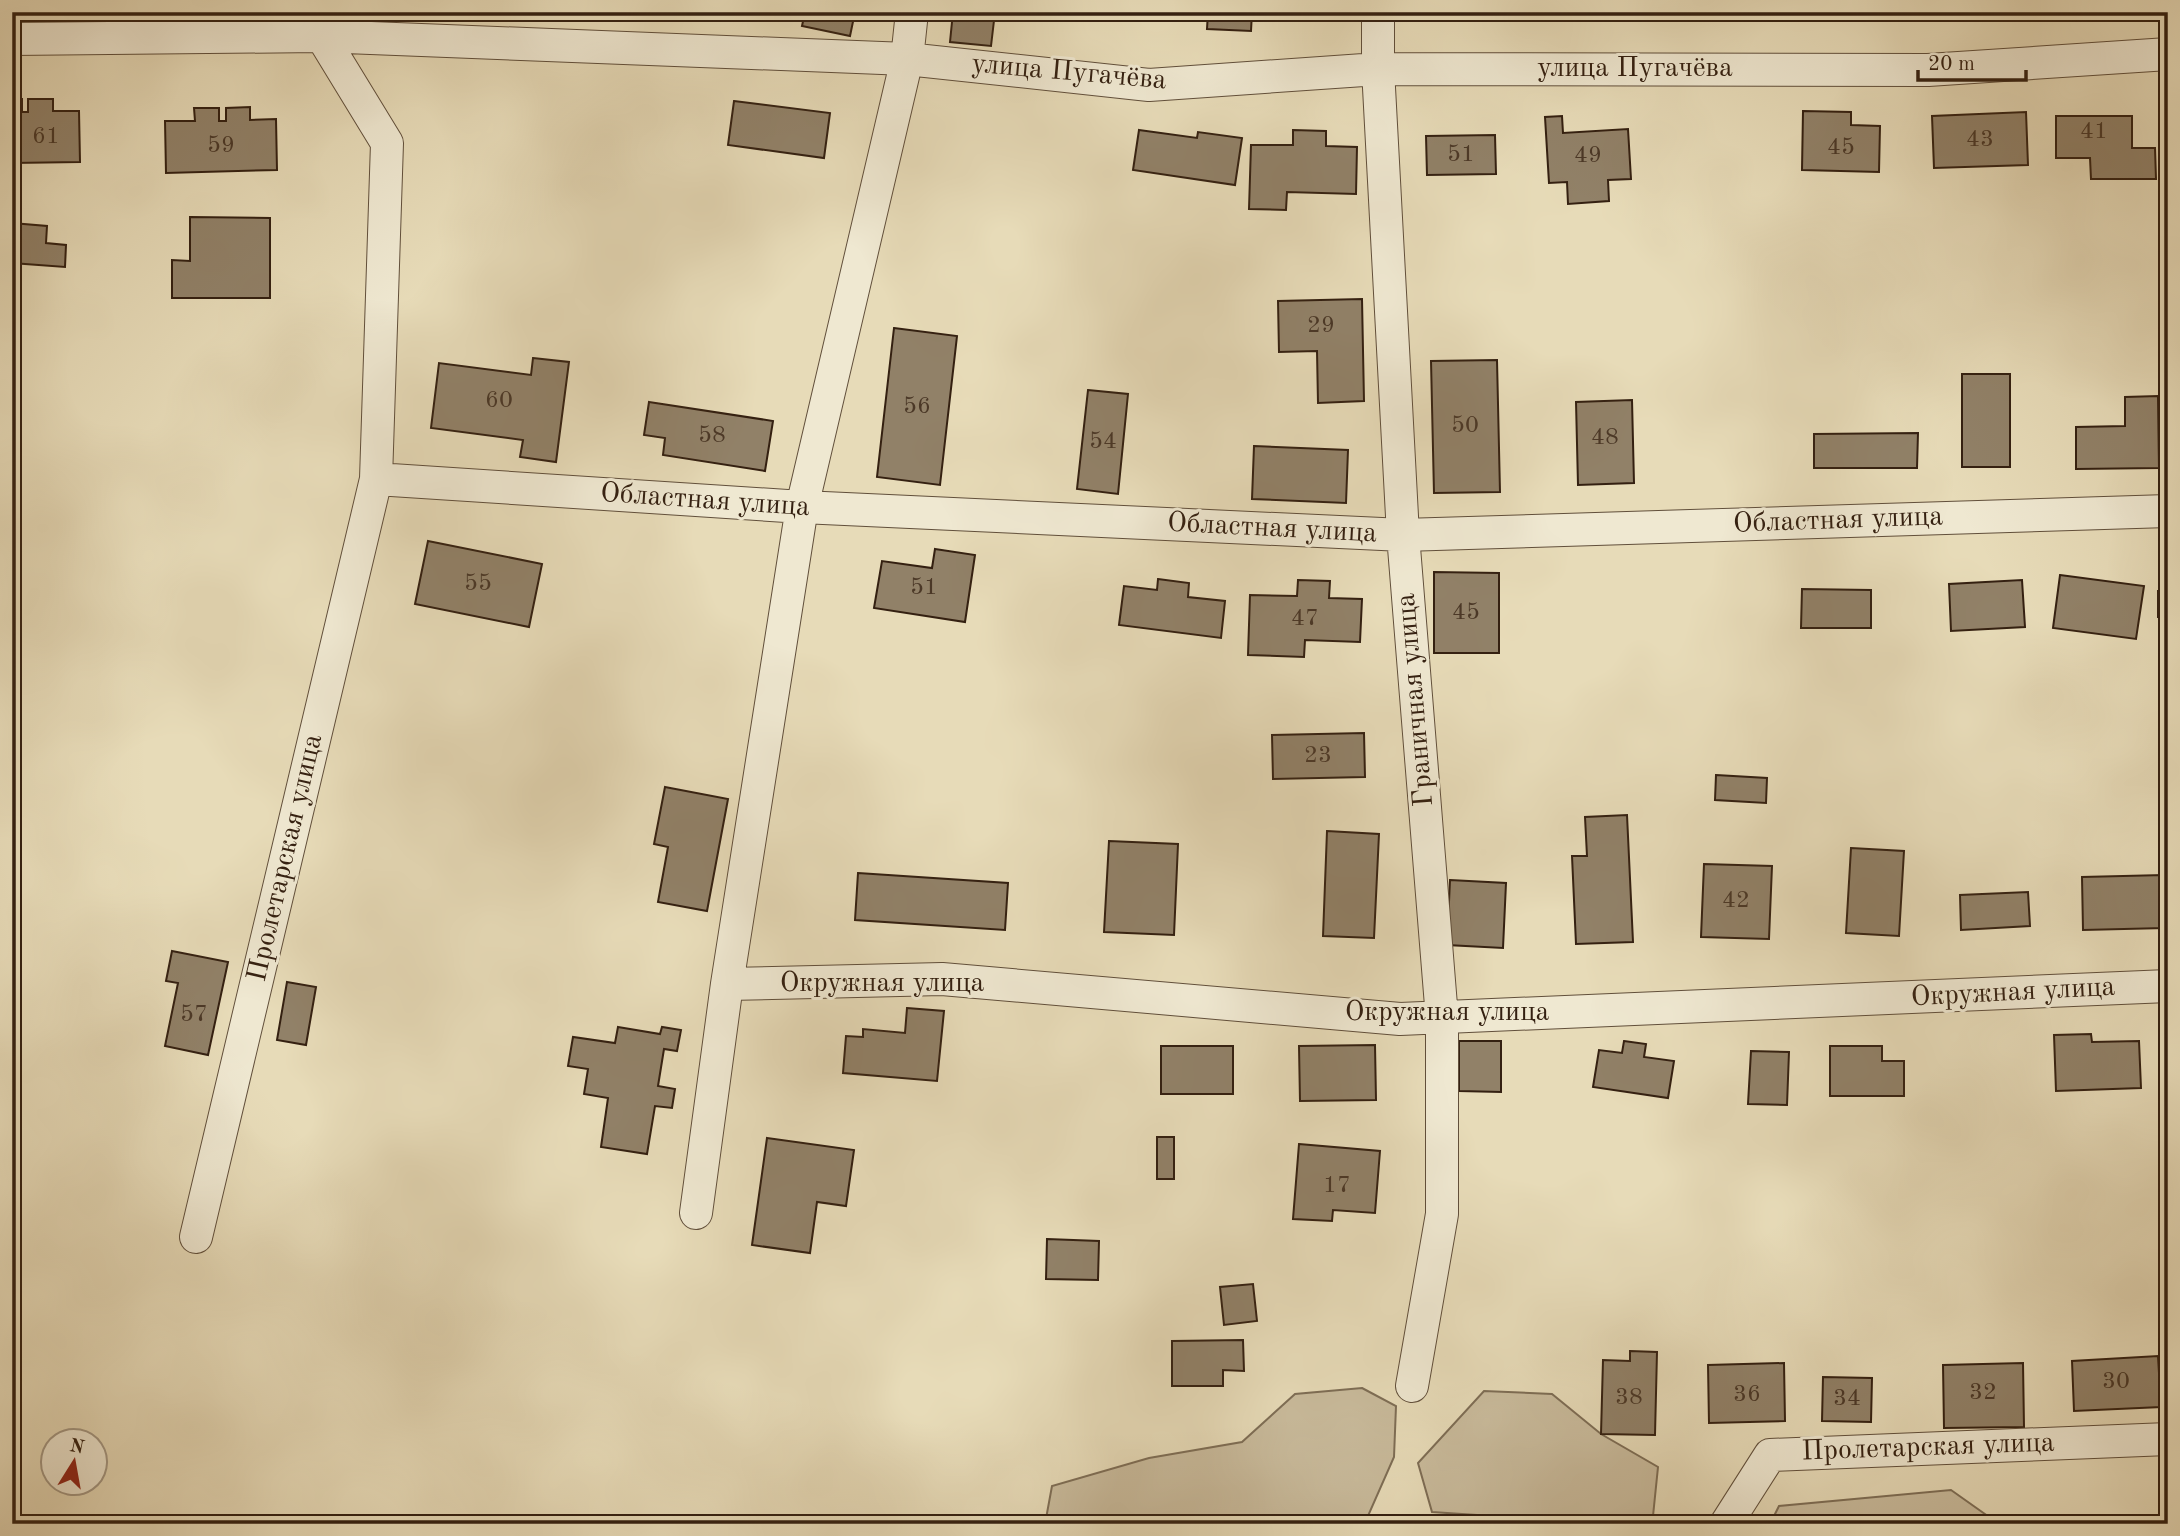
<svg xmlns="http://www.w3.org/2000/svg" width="2180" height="1536" font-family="'Old Standard TT',serif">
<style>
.green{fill:#c9bb9c;stroke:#7e6e56;stroke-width:2}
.building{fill:#918168;stroke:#342011;stroke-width:2}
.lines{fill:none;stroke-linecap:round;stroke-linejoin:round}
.street-casing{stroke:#614f3b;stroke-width:34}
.street{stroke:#efe8d1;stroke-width:32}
.labels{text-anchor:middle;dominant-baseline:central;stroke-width:6;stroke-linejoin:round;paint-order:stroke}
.number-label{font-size:24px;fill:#4b3827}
.street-label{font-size:28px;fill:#342011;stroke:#efe8d1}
</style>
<rect width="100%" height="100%" fill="#e7dbb8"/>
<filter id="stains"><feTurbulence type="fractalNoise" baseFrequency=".00286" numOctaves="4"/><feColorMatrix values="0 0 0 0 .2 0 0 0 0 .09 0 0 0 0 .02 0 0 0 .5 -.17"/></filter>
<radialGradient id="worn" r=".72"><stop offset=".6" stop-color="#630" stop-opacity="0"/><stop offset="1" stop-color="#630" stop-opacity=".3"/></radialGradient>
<path class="green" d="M1362,1388L1396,1406L1394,1457L1368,1516L1359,1524H1045L1052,1486L1149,1458L1242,1442L1295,1394Z
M1484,1391L1552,1394L1601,1434L1658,1467L1653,1516L1624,1524H1611L1432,1512L1418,1463Z
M1951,1490L1999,1524H1770L1779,1506Z"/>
<path class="building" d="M805,12H855L850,36L802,26Z
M953,12H995L991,46L950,42Z
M1208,12H1252L1251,31L1207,29Z
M1423,12H1511V19L1423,20Z
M1562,12H1660V19L1562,18Z
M12,99H22V112H28V99H53V111H79L80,162L12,163Z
M734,101L830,113L824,158L728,145Z
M250,107V120L276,119L277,170L166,173L165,121H195L194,108H219V121H226V108Z
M1803,111L1851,112V125L1880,126L1879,172L1802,170Z
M2026,112L2028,165L1934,168L1932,116Z
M1562,116L1563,133L1628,129L1631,179L1608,180L1609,201L1568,204L1567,182L1549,183L1545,117Z
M2056,116H2132V148H2155L2156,179H2091L2090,158H2056Z
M1139,130L1197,138L1198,132L1242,138L1235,185L1133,170Z
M1293,130L1326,131V146L1357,147L1356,194L1287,192L1286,210L1249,209L1251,145H1293Z
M1495,135L1496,174L1427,175L1426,136Z
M190,217L270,218V298H172V260L190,261Z
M12,223L47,226L46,243L66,245L65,267L12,263Z
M1362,299L1364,401L1318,403L1317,351L1279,352L1278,301Z
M894,328L957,336L940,485L877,477Z
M533,358L569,362L556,462L520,457L523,440L431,428L439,363L531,375Z
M1497,360L1500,492L1434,493L1431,361Z
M1962,374H2010V467H1962Z
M1088,390L1128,394L1118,494L1077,489Z
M2158,396L2159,468L2076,469V427L2125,426V397Z
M1632,400L1634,483L1578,485L1576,402Z
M649,402L773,421L765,471L663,455L665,438L644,435Z
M1918,433L1917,468H1814V434Z
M1254,446L1348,450L1346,503L1252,499Z
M428,541L542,564L529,627L415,604Z
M935,549L975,555L965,622L874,608L882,561L932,568Z
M1434,572L1499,573V653H1434Z
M2060,575L2144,586L2136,639L2053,628Z
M1158,579L1189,583L1188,597L1225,601L1221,638L1119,625L1124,586L1157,590Z
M1298,580L1330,581L1329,598L1362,599L1360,642L1305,640L1304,657L1248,655L1250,595L1297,596Z
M2022,580L2025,627L1951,631L1949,584Z
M1802,589L1871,590V628H1801Z
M2158,591L2168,592V617H2158Z
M1364,733L1365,777L1273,779L1272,735Z
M1716,775L1767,778L1766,803L1715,800Z
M665,787L728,799L707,911L658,902L668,847L654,844Z
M1627,815L1633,942L1576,944L1572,856H1587L1585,817Z
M1327,831L1379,834L1374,938L1323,936Z
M1109,841L1178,844L1174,935L1104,932Z
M1851,848L1904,851L1899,936L1846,933Z
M1704,864L1772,866L1769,939L1701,937Z
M858,873L1008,883L1005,930L855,920Z
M2164,875L2165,928L2083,930L2082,877Z
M1450,880L1506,883L1503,948L1447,945Z
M2028,892L2030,926L1961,930L1960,895Z
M172,951L228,962L208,1055L165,1046L178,983L166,981Z
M287,982L316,987L306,1045L277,1040Z
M907,1008L944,1011L937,1081L843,1073L846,1036L863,1037V1029L905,1033Z
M618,1027L660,1034L662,1027L681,1030L677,1051L664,1049L658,1086L675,1089L672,1108L655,1106L647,1154L601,1147L608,1098L584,1094L588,1069L568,1066L573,1037L615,1043Z
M2091,1034L2092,1042L2139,1041L2141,1088L2056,1091L2054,1035Z
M1459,1041H1501V1092L1459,1091Z
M1624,1041L1646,1044L1644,1057L1674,1061L1668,1098L1593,1087L1599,1050L1622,1053Z
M1375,1045L1376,1100L1300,1101L1299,1046Z
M1161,1046H1233V1094H1161Z
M1830,1046H1882V1061H1904V1096H1830Z
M1751,1051L1789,1052L1787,1105L1748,1104Z
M1157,1137H1174V1179H1157Z
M767,1138L854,1150L846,1206L817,1202L810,1253L752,1245Z
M1299,1144L1380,1151L1375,1213L1333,1210L1332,1221L1293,1219Z
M1047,1239L1099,1241L1098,1280L1046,1279Z
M1253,1284L1257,1321L1224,1325L1220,1287Z
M1243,1340L1244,1371L1223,1370V1386H1172V1341Z
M1630,1351L1657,1352L1655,1435L1601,1434L1603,1360L1630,1361Z
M2158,1356L2161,1407L2074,1411L2072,1361Z
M1784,1363L1785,1421L1709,1423L1708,1365Z
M2023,1363L2024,1427L1944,1428L1943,1365Z
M1823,1377L1872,1378L1871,1422L1822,1421Z"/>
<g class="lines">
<defs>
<path id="street" d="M1378,12V69L1403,535L1442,1018V1214L1412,1386
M12,39L320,36L907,59L1149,85L1378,69L1928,70L2168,54
M376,479L802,507L1403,535L2168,511
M727,984L942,979L1400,1019L2168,986
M696,1213L727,984L802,507L907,59L912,12
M196,1237L376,479L387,143L307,12
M1726,1524L1770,1455L2168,1439"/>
</defs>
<use href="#street" class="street-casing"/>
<use href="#street" class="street"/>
</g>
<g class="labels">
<g class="number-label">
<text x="2094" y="132">41</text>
<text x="46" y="137">61</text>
<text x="1980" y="140">43</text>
<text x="221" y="146">59</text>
<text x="1841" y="148">45</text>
<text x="1461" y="155">51</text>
<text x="1588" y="156">49</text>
<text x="1321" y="326">29</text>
<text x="499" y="401">60</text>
<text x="917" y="407">56</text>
<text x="1465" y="426">50</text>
<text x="712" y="436">58</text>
<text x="1605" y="438">48</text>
<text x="1103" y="442">54</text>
<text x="478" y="584">55</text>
<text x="924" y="588">51</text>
<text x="1466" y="613">45</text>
<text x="1305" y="619">47</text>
<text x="1318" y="756">23</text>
<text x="1736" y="901">42</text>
<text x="194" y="1015">57</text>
<text x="1337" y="1186">17</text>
<text x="2116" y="1382">30</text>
<text x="1983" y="1393">32</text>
<text x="1747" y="1395">36</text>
<text x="1629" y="1398">38</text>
<text x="1847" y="1399">34</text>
</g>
<g class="street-label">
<text x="1635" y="69">улица Пугачёва</text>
<text transform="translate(1069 73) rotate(5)">улица Пугачёва</text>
<text transform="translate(705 501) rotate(4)">Областная улица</text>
<text transform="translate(1838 521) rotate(-2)">Областная улица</text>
<text transform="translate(1272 529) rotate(3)">Областная улица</text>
<text transform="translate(1416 700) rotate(-95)">Граничная улица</text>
<text transform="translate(286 858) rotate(-77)">Пролетарская улица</text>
<text x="882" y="984">Окружная улица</text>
<text transform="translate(2013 993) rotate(-3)">Окружная улица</text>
<text x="1447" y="1013">Окружная улица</text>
<text transform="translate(1928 1448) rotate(-2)">Пролетарская улица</text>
</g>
</g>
<rect width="2180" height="1536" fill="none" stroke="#e7dbb8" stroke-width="42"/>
<rect x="14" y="14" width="2152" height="1508" fill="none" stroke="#342011" stroke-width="3.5"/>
<rect x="21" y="21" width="2138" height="1494" fill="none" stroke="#342011" stroke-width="2"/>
<g transform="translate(74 1462) rotate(11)"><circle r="33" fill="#efe8d1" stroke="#a49884" stroke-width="2"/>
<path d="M0-5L12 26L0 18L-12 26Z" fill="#8f2418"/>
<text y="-10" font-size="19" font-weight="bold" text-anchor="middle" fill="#342011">N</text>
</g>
<path d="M1918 70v10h108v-10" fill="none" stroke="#342011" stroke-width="3.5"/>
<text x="1928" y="70" font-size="21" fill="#342011" stroke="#efe8d1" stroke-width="5" paint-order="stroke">20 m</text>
<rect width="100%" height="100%" filter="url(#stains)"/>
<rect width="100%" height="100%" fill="url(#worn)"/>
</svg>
